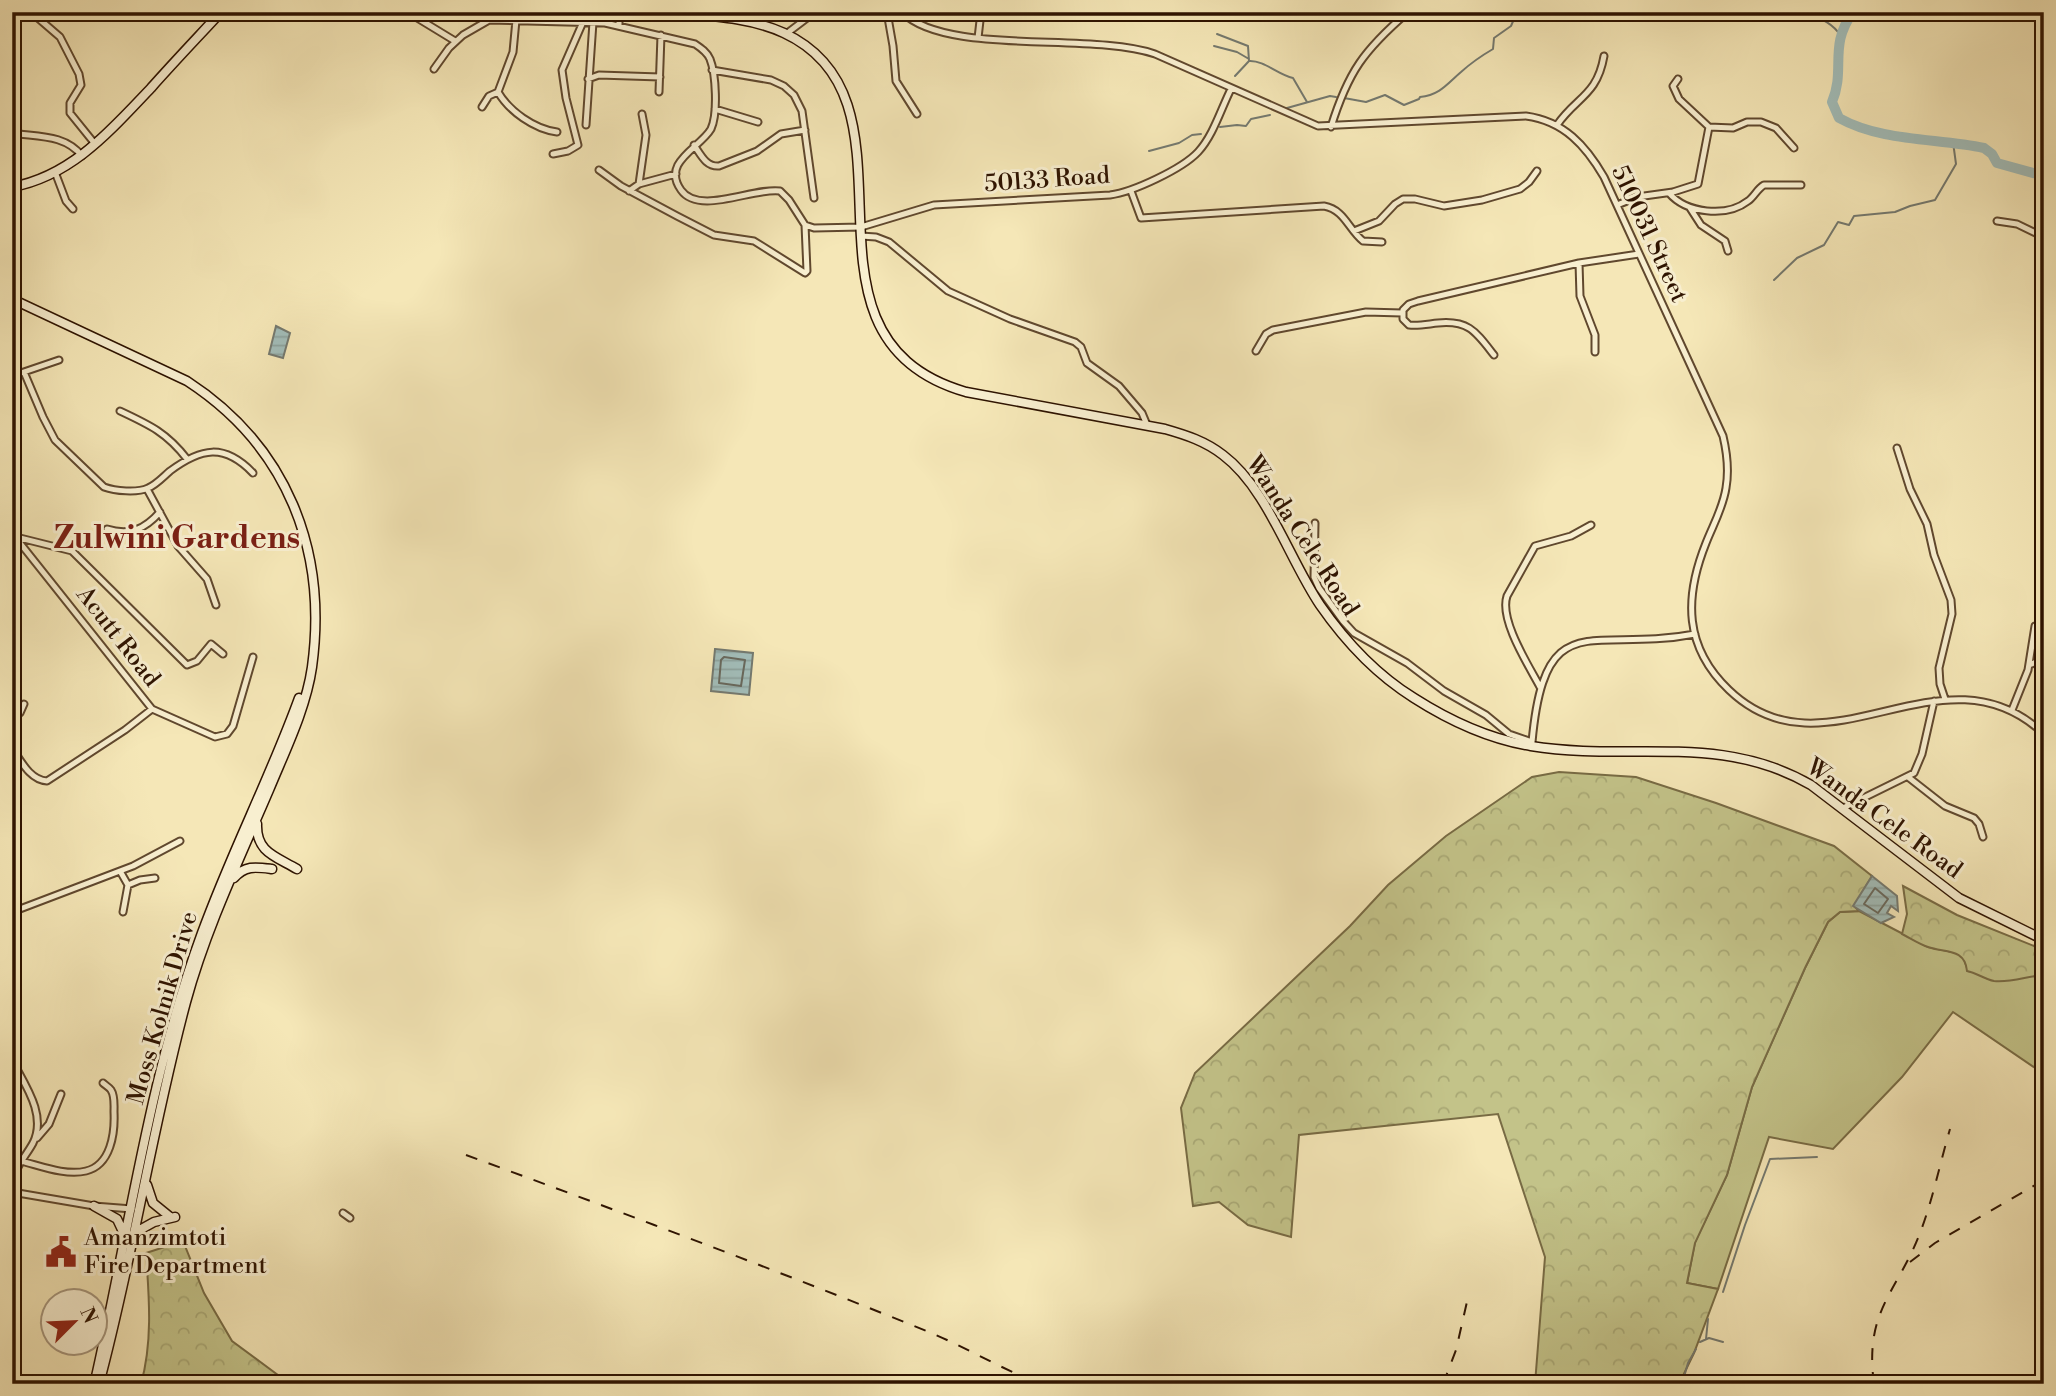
<svg xmlns="http://www.w3.org/2000/svg" width="2056" height="1396" font-family="'Libre Bodoni',serif">
<style>
.grass{fill:#c3c389;stroke:#786b44;stroke-width:2}
.forest{fill:url(#forest-crowns);stroke:#786b44;stroke-width:2}
.water{fill:url(#water-rules);stroke:#74796f;stroke-width:2}
.lines{fill:none;stroke-linecap:round;stroke-linejoin:round}
.shore{stroke:#68685c;stroke-width:2}
.stream{stroke:#74796f;stroke-width:2}
.river{stroke:#a2bdb9;stroke-width:10}
.street-casing{stroke:#60482e;stroke-width:9}
.secondary-casing{stroke:#2e1300;stroke-width:11}
.street{stroke:#f8efd0;stroke-width:5}
.secondary{stroke:#f8efd0;stroke-width:8}
.rail{stroke:#2e1300;stroke-width:2;stroke-dasharray:12 12;stroke-linecap:butt}
.labels{text-anchor:middle;dominant-baseline:central;stroke-width:6;stroke-linejoin:round;paint-order:stroke}
.street-label{font-size:24px;fill:#2e1300;stroke:#f8efd0}
.poi-label{font-size:24px;fill:#2e1300;stroke:#f8efd0;text-anchor:start}
.district-label{font-size:32px;font-weight:bold;fill:#7a1f14;stroke:#f8efd0}
</style>
<defs>
<pattern id="forest-crowns" width="20" height="18" patternUnits="userSpaceOnUse" patternTransform="scale(1.75)"><rect width="20" height="18" fill="#c3c389"/><path d="M2 6a3 3 0 1 1 6 0M12 15a3 3 0 1 1 6 0" fill="none" stroke="#a8a774"/></pattern>
<pattern id="water-rules" width="6" height="5" patternUnits="userSpaceOnUse" patternTransform="scale(1.75)"><rect width="6" height="5" fill="#a2bdb9"/><path d="M0 2.5h6" fill="none" stroke="#8ca29d"/></pattern>
</defs>
<rect width="100%" height="100%" fill="#f5e7b7"/>
<filter id="stains"><feTurbulence type="fractalNoise" baseFrequency=".00286" numOctaves="4"/><feColorMatrix values="0 0 0 0 .2 0 0 0 0 .09 0 0 0 0 .02 0 0 0 .5 -.17"/></filter>
<radialGradient id="worn" r=".72"><stop offset=".6" stop-color="#630" stop-opacity="0"/><stop offset="1" stop-color="#630" stop-opacity=".3"/></radialGradient>
<path class="grass" d="M1859,911L1928,947L1957,953L1964,959L1968,971L1979,973L1988,979L2044,975V1074L1953,1012L1902,1077L1833,1149L1769,1137L1718,1289L1687,1283L1695,1242L1727,1175L1752,1087L1805,968L1828,922L1840,912Z"/>
<path class="forest" d="M1559,772L1636,777L1716,803L1834,846L1872,876L1854,906L1859,911L1840,912L1828,922L1805,968L1752,1087L1727,1175L1695,1243L1687,1283L1718,1289L1694,1353L1679,1384H1535L1545,1257L1498,1114L1299,1135L1291,1237L1248,1225L1219,1202L1193,1206L1181,1108L1195,1073L1350,926L1388,885L1446,836L1532,777Z
M1903,886L1957,915L2044,950V975C2028,976 2010,983 1994,981C1984,979 1977,973 1967,971C1965,948 1945,953 1928,947C1919,944 1910,938 1902,934L1907,914Z
M183,1241L204,1293L232,1341L290,1384H141C153,1341 149,1296 146,1253Z"/>
<path class="water" d="M276,326L290,333L283,358L269,354Z
M715,649L753,653L749,695L711,691Z
M1872,876L1897,896L1898,911L1891,906L1887,913L1894,917L1881,923L1853,906Z"/>
<g class="lines">
<path class="shore" d="M724,657L745,660L741,686L719,683L721,660Z
M1875,888L1888,899L1878,913L1864,904Z"/>
<path class="stream" d="M1805,12C1819,18 1832,22 1841,36
M1217,34L1248,46L1249,61
M1214,46L1237,52L1249,59
M1235,76L1249,61C1264,60 1278,75 1293,78L1307,102
M1344,98L1366,102L1385,95L1404,105L1419,99L1420,97C1440,95 1447,84 1461,72C1471,63 1481,56 1493,49L1494,38L1511,26L1517,12
M1287,108L1330,96L1336,97
M1220,127L1237,125L1246,126L1251,119L1270,115
M1149,151L1179,143L1192,135L1201,134
M1774,280L1797,258L1824,245L1838,222L1849,225L1854,216L1895,212L1910,206L1935,200L1956,164L1953,142
M1723,1292L1745,1225L1770,1159L1817,1157
M1706,1339L1708,1319
M1700,1342L1709,1338L1723,1342
M1682,1384L1688,1363L1696,1349"/>
<path class="river" d="M1853,12C1828,46 1846,69 1832,102L1839,118C1882,142 1937,138 1984,148L1992,154L1997,163L2044,176"/>
<defs>
<path id="street" d="M31,12L60,37L79,74L81,85L70,103V113L95,144
M619,12V25
M887,12L893,46L896,81L917,114
M902,12C945,56 1090,32 1155,54L1318,126L1526,116C1564,121 1586,146 1604,177L1723,436C1727,453 1729,471 1726,488C1723,508 1713,525 1706,543C1684,598 1684,647 1729,690C1827,784 1942,638 2044,734
M414,16L455,41
M516,20L513,52L498,92C509,111 534,129 557,132
M786,34L815,12
M978,38L981,12
M434,69L449,48L463,35L489,20L605,23L695,44C701,48 707,52 710,59C716,74 718,114 711,129C700,148 661,162 681,190C699,216 754,187 780,191L789,200L805,225L814,228L861,227L934,205L1110,195C1133,192 1182,169 1198,152C1213,136 1221,109 1231,89
M712,70L771,80L784,86L794,95L802,111L814,198
M588,79L599,75L660,77
M1678,79L1673,86L1679,99L1709,127
M659,92L661,35
M482,107L489,96L498,92
M715,109L758,122
M586,125L593,22
M1557,125C1576,97 1597,96 1604,56
M1331,127C1348,72 1364,50 1408,12
M12,133C37,137 65,134 82,156
M694,145C701,155 706,167 719,166L757,151L781,134L805,130
M553,154L568,151L578,145L566,98L562,70L583,22
M599,170L621,186L677,216L714,235L754,241L805,273L807,271L805,225
M55,172L66,201L73,209
M639,184L646,135L642,114
M629,191L639,184L676,174
M1131,191L1141,218L1324,206C1345,210 1348,229 1363,241L1382,242
M1669,193C1686,213 1726,218 1748,201C1754,197 1757,189 1764,185H1801
M1617,205L1637,197L1673,192L1698,184L1709,127L1733,128L1747,122H1761L1776,128L1794,148
M1690,208L1701,225L1725,241L1728,251
M1997,221L2017,224L2044,237
M1354,231L1379,221L1395,204L1403,199H1415L1444,206L1482,200L1520,189L1529,182L1537,171
M861,236L876,237L889,242L948,291L1010,319L1075,342L1081,347L1087,363L1119,386L1142,413L1147,425
M1579,263L1580,296L1595,335V352
M1256,351L1266,334L1273,330L1366,312L1402,313
M1494,355C1476,332 1469,320 1438,323C1428,324 1419,326 1409,325L1403,319V310L1409,304L1418,301L1579,263L1639,254
M24,372L43,417L55,440L104,487C115,491 137,493 148,488C156,485 164,476 170,471C201,448 224,443 253,473
M12,376L59,360
M120,411C150,425 167,433 187,459
M1897,448L1910,489L1927,524L1934,555L1951,600L1952,614L1939,668L1940,684L1945,699
M147,489L178,546L207,579L216,605
M1315,523L1314,577L1319,588L1343,621L1354,633L1407,663L1444,691L1486,715L1509,734L1532,742
M107,529C130,536 145,529 160,512
M12,533L152,709L215,737L227,734L233,726L253,657
M16,537L72,551L187,665L197,661L211,644L223,654
M2029,665L2044,659
M1540,687C1529,666 1499,620 1507,596L1535,546L1571,536L1591,525
M2012,710L2028,670L2035,626
M12,717L20,713L24,704
M1532,742C1545,602 1592,654 1695,634
M12,748C21,761 30,780 47,781L125,730L152,709
M1908,777L1945,806L1974,818L1979,824L1983,837
M1843,808L1914,773L1922,754L1934,701
M2040,826L2044,819
M120,871L128,885L140,880L155,878
M12,912L133,866L180,841
M123,912L128,885
M2036,936L2044,922
M12,1060C25,1085 47,1115 33,1143C26,1156 15,1167 12,1182
M37,1138L49,1124L61,1094
M21,1161C41,1166 66,1176 86,1171C111,1165 115,1133 114,1112C114,1105 115,1096 111,1090C109,1087 105,1085 103,1083
M12,1192L94,1206L132,1209
M343,1213L350,1218"/>
<path id="secondary" d="M664,12C704,16 747,16 784,33C935,103 775,337 966,392L1165,429C1186,435 1205,441 1223,455C1267,488 1289,559 1320,605C1345,641 1377,675 1414,698C1450,721 1489,739 1531,746C1629,762 1720,732 1811,785L1959,898L2044,940
M12,187C72,176 111,130 151,88C174,62 198,37 221,12
M12,299L187,381C287,446 328,550 312,667C306,709 285,751 269,790C239,860 206,929 186,1002C152,1128 133,1258 99,1384
M257,824C256,852 275,856 297,869
M234,878C245,865 256,867 272,869
M147,1185L153,1203L169,1216
M94,1206L117,1219L125,1236
M136,1232L154,1222L175,1217
M95,1381C129,1232 149,1077 202,933C231,853 270,778 299,698"/>
</defs>
<use href="#street" class="street-casing"/>
<use href="#secondary" class="secondary-casing"/>
<use href="#street" class="street"/>
<use href="#secondary" class="secondary"/>
<path class="rail" d="M466,1155C621,1212 776,1270 929,1332C967,1348 1002,1369 1040,1384
M1910,1262L1935,1243L2044,1180
M1443,1384L1456,1350L1469,1293
M1874,1384C1864,1310 1897,1293 1920,1233C1933,1199 1940,1163 1950,1129"/>
</g>
<defs>
<symbol id="civic-bare" viewBox="-9 -9 18 18"><path d="M-.6-6.5H3V-4.5H.6V-3L4-1V1h2V6H-6V1h2V-1L-.6-3ZM-1.2 2.5V6h2.4V2.5Z" fill="#8f2418" stroke="#f8efd0" stroke-width="2.5" paint-order="stroke"/></symbol>
</defs>
<g fill-rule="evenodd">
<use href="#civic-bare" x="39" y="1230" width="44" height="44"/>
</g>
<g class="labels">
<g class="street-label">
<text transform="translate(1047 180) rotate(-4)">50133 Road</text>
<text transform="translate(1649 234) rotate(65)">510031 Street</text>
<text transform="translate(1302 536) rotate(57)">Wanda Cele Road</text>
<text transform="translate(118 637) rotate(52)">Acutt Road</text>
<text transform="translate(1884 819) rotate(36)">Wanda Cele Road</text>
<text transform="translate(163 1008) rotate(-74)">Moss Kolnik Drive</text>
</g>
<g class="poi-label">
<text x="84" y="1238">Amanzimtoti<tspan x="84" dy="28">Fire Department</tspan></text>
</g>
<g class="district-label">
<text x="177" y="538">Zulwini Gardens</text>
</g>
</g>
<rect width="2056" height="1396" fill="none" stroke="#f5e7b7" stroke-width="42"/>
<rect x="14" y="14" width="2028" height="1368" fill="none" stroke="#2e1300" stroke-width="3.5"/>
<rect x="21" y="21" width="2014" height="1354" fill="none" stroke="#2e1300" stroke-width="2"/>
<g transform="translate(74 1322) rotate(66)"><circle r="33" fill="#f8efd0" stroke="#a7977d" stroke-width="2"/>
<path d="M0-5L12 26L0 18L-12 26Z" fill="#8f2418"/>
<text y="-10" font-size="19" font-weight="bold" text-anchor="middle" fill="#2e1300">N</text>
</g>
<rect width="100%" height="100%" filter="url(#stains)"/>
<rect width="100%" height="100%" fill="url(#worn)"/>
</svg>
